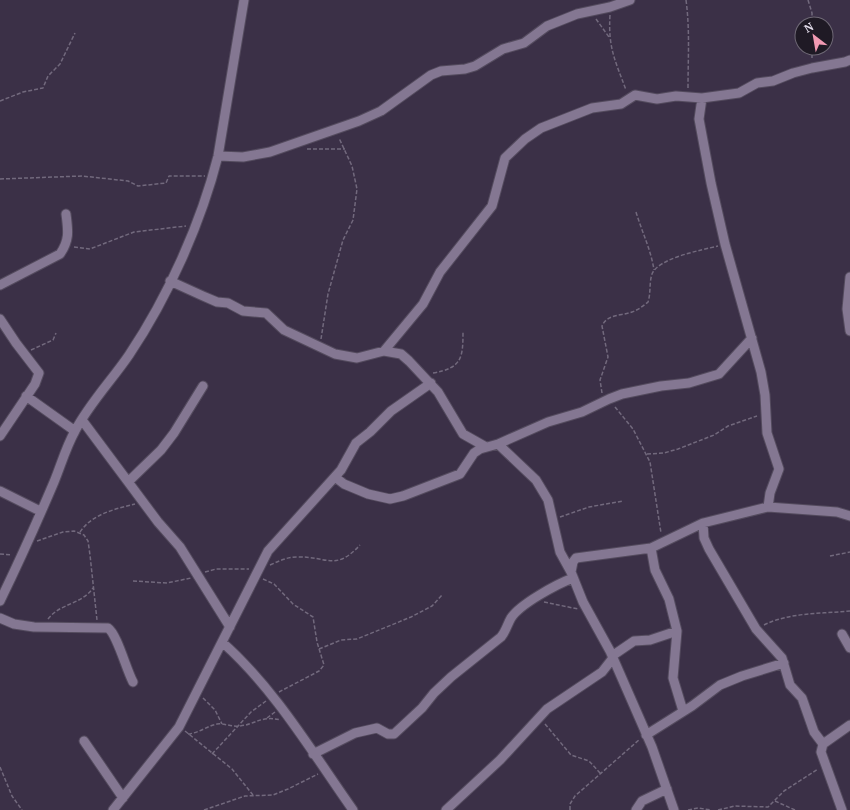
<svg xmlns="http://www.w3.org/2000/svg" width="850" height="810" font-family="'PT Serif',serif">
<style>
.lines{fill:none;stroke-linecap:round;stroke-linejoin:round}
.minor-casing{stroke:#544b5e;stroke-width:11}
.path{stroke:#72697d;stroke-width:1.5;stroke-dasharray:4 2;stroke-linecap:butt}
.minor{stroke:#847792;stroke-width:9}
</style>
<rect width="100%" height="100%" fill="#3b3047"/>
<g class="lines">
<defs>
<path id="minor" d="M702,98L699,119L711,183L725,244L761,372L765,395L767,433L779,469L770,493L768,507
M218,156L243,157L270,152L359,121L381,111L431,75L441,71L465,69L475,66L503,49L524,43L547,26L577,14L610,7L630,0
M850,277L847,309L850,331
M170,281L203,296L217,302L228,303L243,311L266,313L284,330L335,354L357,358L384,351L401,354L409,361L438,392L463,434L486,447
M0,285L60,254C70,240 68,230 66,214
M0,319L16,343L39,373L35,384L0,436
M384,351L423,304L440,272L492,206L505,158L525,139L541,128L592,108L621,104L635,95L657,99L676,96L702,98L739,93L757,83L773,81L793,73L812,68L845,62L850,60
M26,396L75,431
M82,420L158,522L180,547L230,627
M498,444L536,480L548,500L560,552L571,572L583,602L610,651L652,747L674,810
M335,477L344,484L368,494L390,499L403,496L460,474L474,453L480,449L498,444L548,422L582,412L609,399L622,394L661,386L689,383L719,374L752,338
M129,481L161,450L174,433L203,386
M0,491L40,511
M703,523L704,538L709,549L756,629L782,658L790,685L802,698L814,732L823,744
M651,548L655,570L669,599L677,631L673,678L683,711
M571,572L573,562L576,558L651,548L703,523L768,507L837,512L850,516
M0,601C19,562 37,522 54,482C61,465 66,447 75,431C89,404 112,380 129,355C168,297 201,223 218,156L244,0
M0,618L14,624L34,627L108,628C117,634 126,669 133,682
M842,634L850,648
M222,642C275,689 312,752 353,810
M612,656L634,641L650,640L677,631
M646,735L692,706L720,685L742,676L784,663
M84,741L123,798
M313,754L355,733L377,728L388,734H394L422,708L434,693L451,677L501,637C506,631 507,625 511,618C520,604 557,584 573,578
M113,810L179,727L268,551L341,470L356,443L370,432L391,411L431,383
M446,810L500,760L547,709L602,672L613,658
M636,810L642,801L667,789
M842,810L821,752L823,744L850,725"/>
</defs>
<use href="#minor" class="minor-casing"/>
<path class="path" d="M686,0C690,30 688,58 688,88
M808,0L812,13V24
M610,15C608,48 615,60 626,90
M596,19L609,37
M812,48V60
M0,101L23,92L43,88L48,76L60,64L75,33
M307,149H345
M0,179L82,176L128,181L138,186L166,183L169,176H205
M636,212C642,232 651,250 654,270
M74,247L90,249L134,232L186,226
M321,339L328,294L343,240L353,220L357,189L352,166L339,138
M31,350L53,340L56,333
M433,373C462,368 463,358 463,331
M602,393L600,380L608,357L602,326C607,314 621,316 632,312C638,310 643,306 648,302C651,293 649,283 652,274C658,258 702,250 718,246
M615,407L633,429L650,462L661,533
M647,454L664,453L678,449L714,435L728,426L757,416
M560,517L589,507L623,501
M80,532C92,514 115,509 135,504
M37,541L63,532L74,531L84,535L88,541L90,555L97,620
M0,554L12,555
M830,556L850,552
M270,565C279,561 287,557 297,557C327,556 335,572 360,545
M205,572L216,569H249
M263,579L274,584L293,604L313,617L317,642L324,665L319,671L279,692
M133,581L167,583L191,578
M544,602L578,609
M48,619C60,603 81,605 93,588
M764,625C790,612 821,614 850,611
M319,649L341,640L357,639L411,617L432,606L442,595
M203,698L215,710L222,724
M267,718L275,712
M545,724L571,755L589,761L601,774
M185,731L232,769L253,795
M188,734C199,733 207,726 217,724C224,723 231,727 239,726C255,725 260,715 281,720
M212,754L251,712L266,701
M0,767L12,796L22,810
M775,801L795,810
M204,810L245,796L273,795L288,789L318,774
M570,810V804L575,796L640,739
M688,810L698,808L711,810
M718,810L735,806L768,807L784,791L818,769"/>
<use href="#minor" class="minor"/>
</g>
<g transform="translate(814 36) rotate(329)"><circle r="19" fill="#1f1a25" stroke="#6e6875"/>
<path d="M0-3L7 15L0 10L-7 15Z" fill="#f19ab3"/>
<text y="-6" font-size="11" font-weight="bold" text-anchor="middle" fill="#e4deec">N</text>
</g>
</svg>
